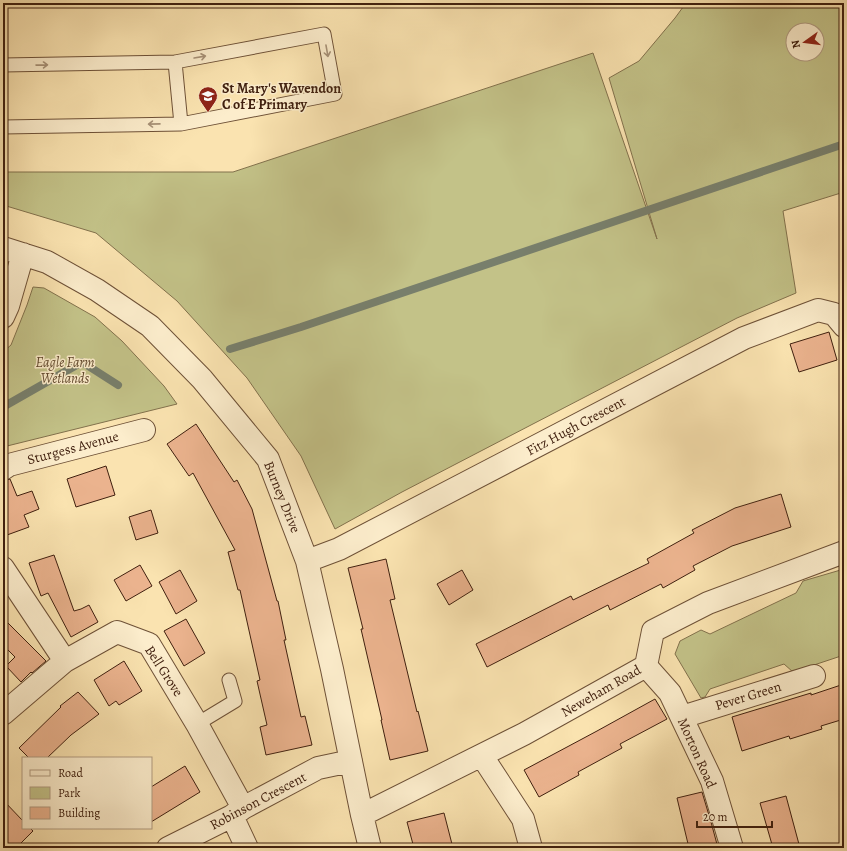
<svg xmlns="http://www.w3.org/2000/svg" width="847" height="851" font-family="Alegreya,serif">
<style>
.green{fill:#c3c288;stroke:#82714c;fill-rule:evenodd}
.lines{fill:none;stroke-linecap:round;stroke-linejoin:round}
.stream{stroke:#787f6c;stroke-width:8}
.building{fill:#ebb38e;stroke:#40200f}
.service-casing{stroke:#6e5137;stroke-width:15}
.minor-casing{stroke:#6e5137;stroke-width:24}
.service{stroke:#fcedcc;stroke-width:13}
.minor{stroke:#fcedcc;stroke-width:22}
.oneway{stroke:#a79177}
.labels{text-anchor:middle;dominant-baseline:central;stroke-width:3;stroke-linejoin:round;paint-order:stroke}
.poi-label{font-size:14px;font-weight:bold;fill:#40200f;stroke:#fcedcc;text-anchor:start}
.park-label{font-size:14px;font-style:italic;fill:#61482d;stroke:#fcedcc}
.street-label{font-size:14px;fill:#40200f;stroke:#fcedcc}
</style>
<rect width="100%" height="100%" fill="#fae3b0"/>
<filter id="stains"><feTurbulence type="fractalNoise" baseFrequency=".005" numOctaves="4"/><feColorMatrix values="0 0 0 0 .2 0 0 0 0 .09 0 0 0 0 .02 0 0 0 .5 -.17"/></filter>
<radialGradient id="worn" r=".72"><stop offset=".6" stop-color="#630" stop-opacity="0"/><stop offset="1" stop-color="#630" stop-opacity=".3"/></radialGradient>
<path class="green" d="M686,3H844V192L783,211L796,293L737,318L402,492L335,529L301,456L247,378L177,301L96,233L3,205V172H233L593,53L657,239L609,78L639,61L675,18ZM793,30H817V54H793Z
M33,287L44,288L95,317L122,341L164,386L177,404L3,447V352L11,345L27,305Z
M844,569V655L793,672L784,664L710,689L705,697L701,698L675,654L680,641L701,630L710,634L796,593L803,581Z"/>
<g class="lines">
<path class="stream" d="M230,349L301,327L844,144
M3,407L82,362L118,385"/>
</g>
<path class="building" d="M829,332L837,360L799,372L790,344Z
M196,424L234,482L237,480L252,509L277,601H278L286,640H284L301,717L305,716L312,745L266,755L260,727L267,725L257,681L260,680L240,590H238L228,552L235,550L193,473L189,476L167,444Z
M106,466L115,495L76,507L67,479Z
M10,479L17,496L32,491L39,509L24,515L29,527L7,535L3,523V481Z
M781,494L791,527L732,546L693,566L695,570L663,588L661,584L610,610L608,605L487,667L476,644L571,596L573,600L649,563L647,559L694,533L692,530L735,508Z
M151,510L158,533L136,540L129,517Z
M54,555L74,611L81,609L89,605L98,622L71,637L48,593L41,596L29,563Z
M386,559L395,599L390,600L417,712L418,711L428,751L390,760L381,720H382L361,629H363L348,568Z
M140,565L152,586L126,601L114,580Z
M180,570L197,601L176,614L159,582Z
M462,570L473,590L449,605L437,584Z
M3,618L46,661L32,673L31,672L21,682L6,666L15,657L3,645Z
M186,619L205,653L184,666L164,631Z
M124,661L142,691L119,705L116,701L109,706L94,680Z
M844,684V719L821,726L822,729L790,739L789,736L742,751L732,717L811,693V695Z
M78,692L99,714L71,735L47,758H29L19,748L61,707L60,706Z
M655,699L667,719L620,744L622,748L578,772L579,775L539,797L524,770L597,731Z
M185,766L200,792L151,822V787Z
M702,792L711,822L718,848H689L677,798Z
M786,796L800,848H773L760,803Z
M3,800L23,821V828H30L33,831L16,848H3Z
M444,813L453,848H414L407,822Z"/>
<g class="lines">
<defs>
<path id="service" d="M175,62L181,124
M3,65L175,62L324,34L335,94L181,124L3,127
M197,724L235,701L229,680"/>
<path id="minor" d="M3,248L47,262L97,290L150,326L202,379L268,459L307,561L332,669L362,815L370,848
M3,317L8,306L23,254
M3,469L9,465L144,430
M307,561L339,549L744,338L818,310L834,314L844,326
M3,568L65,661
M646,666L670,693L712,781L732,848
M3,714L65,661L117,632L149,644L197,724L243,808
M682,717L814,676
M482,756L523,819L531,848
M362,815L524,734L646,666L653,631L708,603L844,552
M232,816L247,848
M168,848L232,816L243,808L318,768L351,761"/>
</defs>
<use href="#service" class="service-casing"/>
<use href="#minor" class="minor-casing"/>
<use href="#service" class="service"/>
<use href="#minor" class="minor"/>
</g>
<defs><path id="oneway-shaft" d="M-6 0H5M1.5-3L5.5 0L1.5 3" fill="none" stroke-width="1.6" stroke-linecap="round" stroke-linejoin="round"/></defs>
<g class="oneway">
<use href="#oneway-shaft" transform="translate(327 51) rotate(80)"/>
<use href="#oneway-shaft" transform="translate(200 57) rotate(-10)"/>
<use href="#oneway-shaft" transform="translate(42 65) rotate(-1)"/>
<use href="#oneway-shaft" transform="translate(154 124) rotate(179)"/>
</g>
<defs>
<symbol id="school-pin" viewBox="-11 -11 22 30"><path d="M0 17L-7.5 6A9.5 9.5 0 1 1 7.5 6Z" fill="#8f2418" stroke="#fcedcc"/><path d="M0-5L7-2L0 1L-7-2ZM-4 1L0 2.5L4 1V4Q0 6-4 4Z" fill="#fff"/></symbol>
</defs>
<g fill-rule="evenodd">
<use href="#school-pin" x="197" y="85" width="22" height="30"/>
</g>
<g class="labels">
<g class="poi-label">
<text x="222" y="88">St Mary's Wavendon<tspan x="222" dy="16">C of E Primary</tspan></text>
</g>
<g class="park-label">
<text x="65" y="362">Eagle Farm<tspan x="65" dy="16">Wetlands</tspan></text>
</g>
<g class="street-label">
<text transform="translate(576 426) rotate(-28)">Fitz Hugh Crescent</text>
<text transform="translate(73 448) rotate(-15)">Sturgess Avenue</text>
<text transform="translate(282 497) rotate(68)">Burney Drive</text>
<text transform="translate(164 671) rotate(57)">Bell Grove</text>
<text transform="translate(601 691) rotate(-30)">Neweham Road</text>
<text transform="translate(748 696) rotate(-17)">Pever Green</text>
<text transform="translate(697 753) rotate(66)">Morton Road</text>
<text transform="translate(258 801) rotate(-28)">Robinson Crescent</text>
</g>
</g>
<rect width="847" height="851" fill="none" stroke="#fae3b0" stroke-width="16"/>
<rect x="4" y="4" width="839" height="843" fill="none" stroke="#40200f" stroke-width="2"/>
<rect x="8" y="8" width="831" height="835" fill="none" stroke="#40200f"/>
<rect x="22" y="757" width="130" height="72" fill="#fcedcc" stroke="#b19b80"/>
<rect x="30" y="770" width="20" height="6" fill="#fcedcc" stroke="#b19b80"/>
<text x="58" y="777" font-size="12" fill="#40200f">Road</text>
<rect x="30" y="787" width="20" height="12" fill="#c3c288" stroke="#b19b80"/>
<text x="58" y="797" font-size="12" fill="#40200f">Park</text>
<rect x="30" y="807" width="20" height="12" fill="#ebb38e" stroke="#b19b80"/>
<text x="58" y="817" font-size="12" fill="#40200f">Building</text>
<g transform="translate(805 42) rotate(256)"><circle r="19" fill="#fcedcc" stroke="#b19b80"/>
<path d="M0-3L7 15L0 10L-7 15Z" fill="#8f2418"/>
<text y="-6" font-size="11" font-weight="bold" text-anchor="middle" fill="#40200f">N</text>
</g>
<path d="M697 821v6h75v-6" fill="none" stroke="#40200f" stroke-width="2"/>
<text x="703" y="821" font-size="12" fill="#40200f" stroke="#fcedcc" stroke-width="3" paint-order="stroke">20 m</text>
<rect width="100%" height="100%" filter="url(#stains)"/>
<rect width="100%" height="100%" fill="url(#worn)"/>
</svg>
